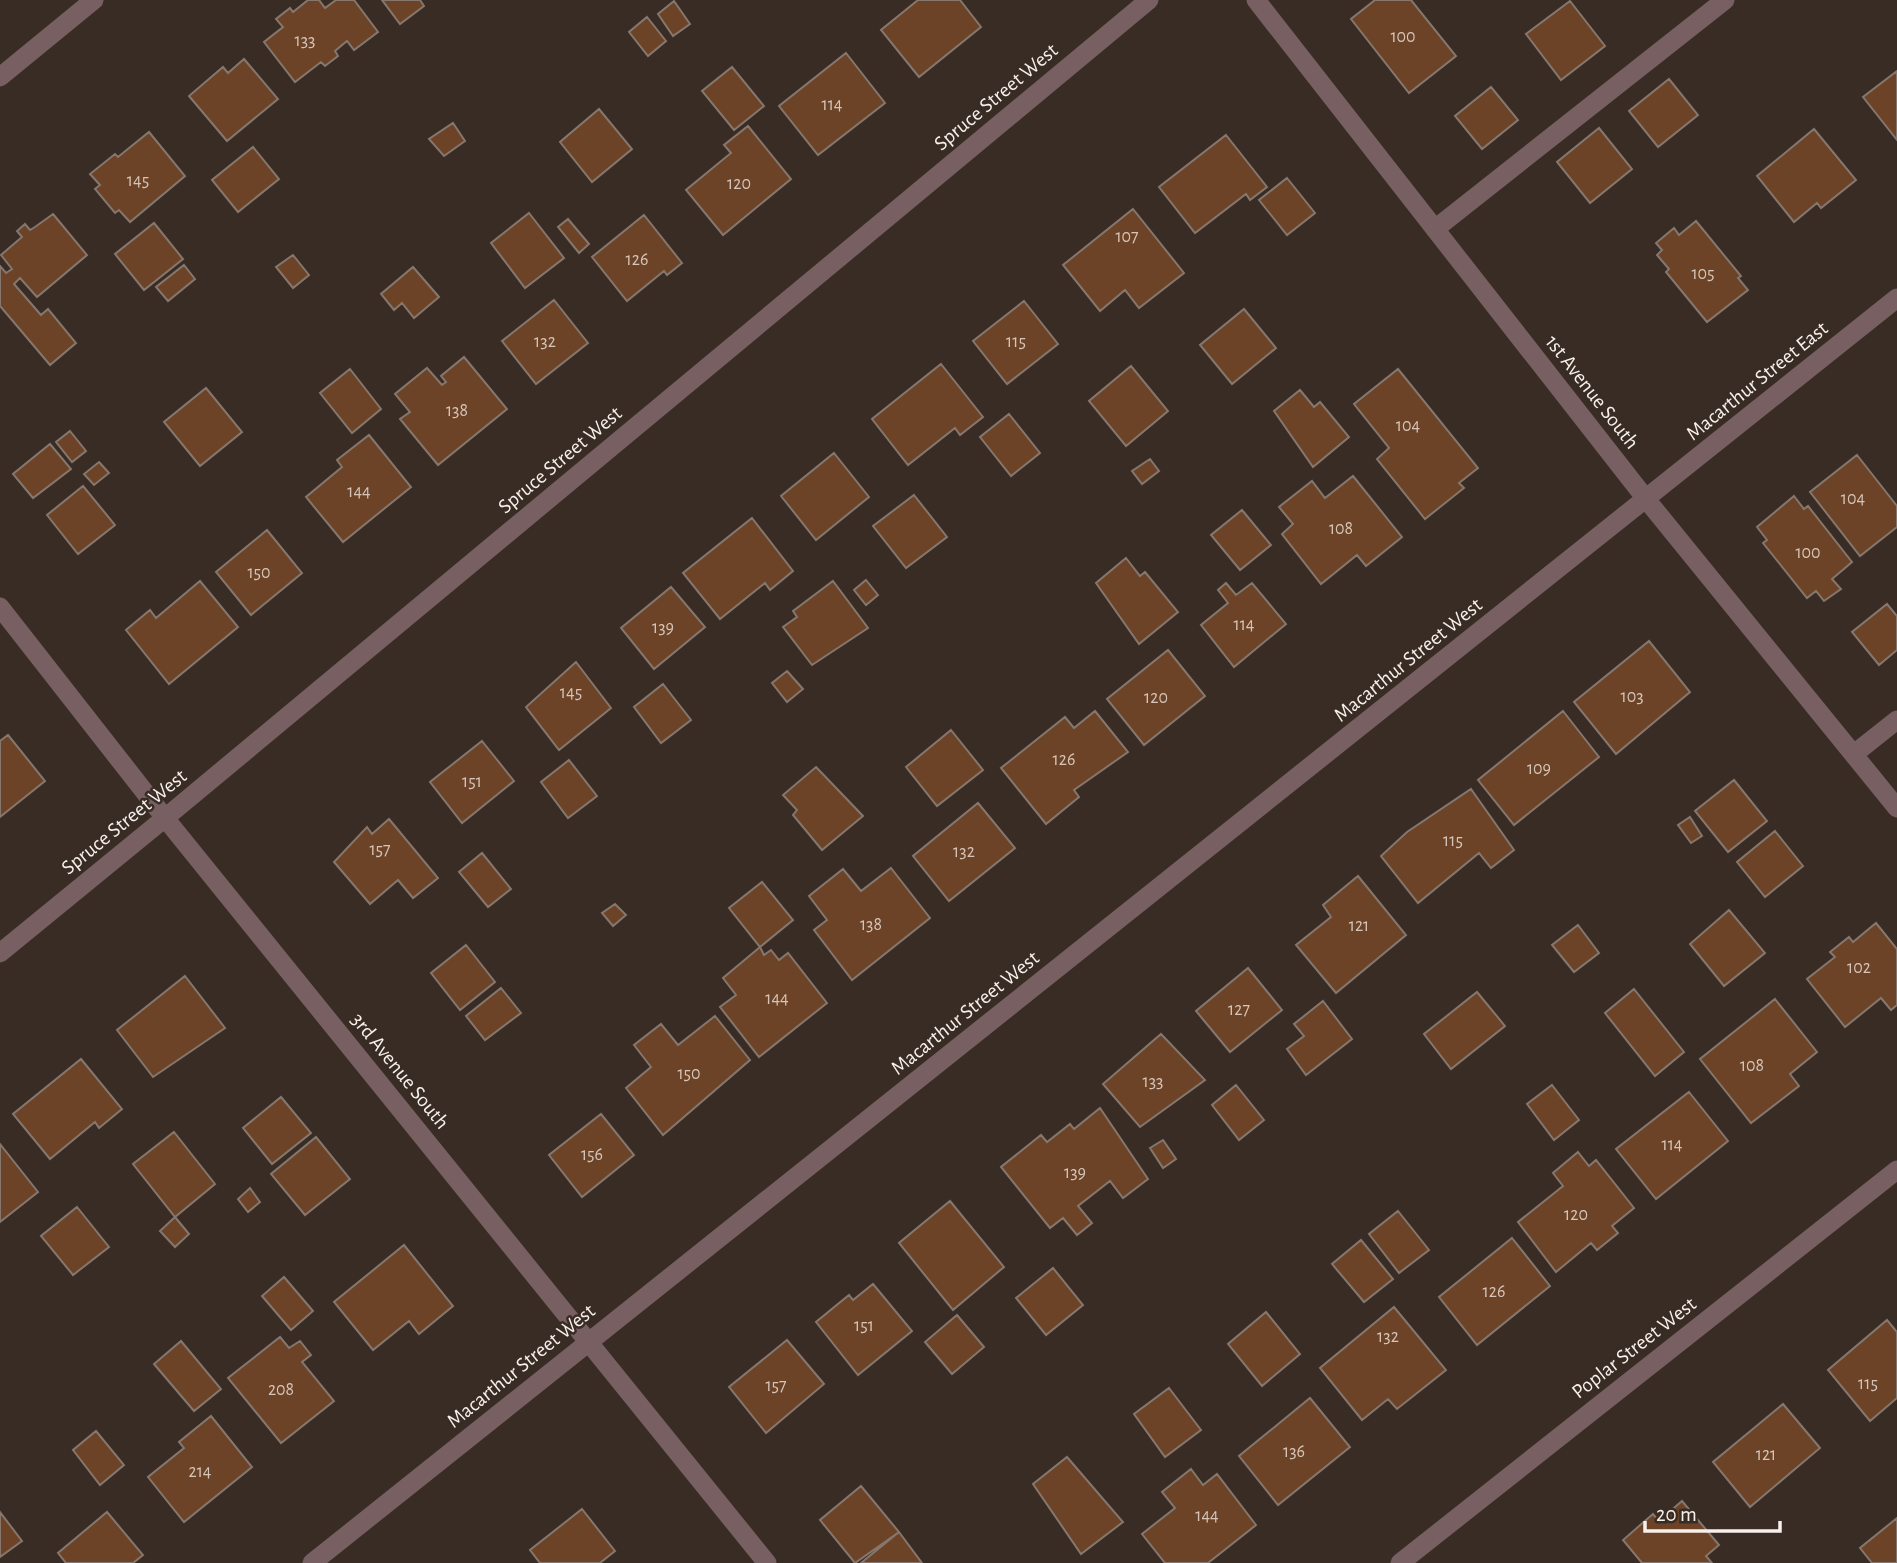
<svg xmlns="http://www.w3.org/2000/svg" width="1897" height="1563" font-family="'Alegreya Sans',sans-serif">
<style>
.building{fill:#6c4327;stroke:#85776e;stroke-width:2}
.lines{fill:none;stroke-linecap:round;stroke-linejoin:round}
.service{stroke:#775f62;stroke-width:19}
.minor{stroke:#775f62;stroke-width:19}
.labels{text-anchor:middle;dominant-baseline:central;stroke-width:5;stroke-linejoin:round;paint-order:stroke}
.number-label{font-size:18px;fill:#d5c5ba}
.street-label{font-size:21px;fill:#f8f0eb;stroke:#382c25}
</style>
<rect width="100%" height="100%" fill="#382c25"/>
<path class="building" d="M308,0H319L325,8L336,0H354L378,32L354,50L347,41L335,51L338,56L325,66L321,62L295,82L264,42L283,27L276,19L290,8L293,12Z
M382,0H420L424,6L400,24Z
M918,0H960L981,27L919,77L881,30Z
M1375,0H1411L1456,56L1409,93L1351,19Z
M674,1L690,24L673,36L658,14Z
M1570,1L1605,46L1561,80L1526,34Z
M647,17L666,41L648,56L629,32Z
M846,53L885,103L818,155L779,106Z
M244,59L278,99L227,141L189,96L223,67L228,73Z
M732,67L764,106L734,130L702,91Z
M1897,71V140L1863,97Z
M1669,79L1698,115L1658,147L1629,111Z
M1491,87L1518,120L1482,149L1455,116Z
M599,109L632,149L592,182L560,142Z
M453,123L465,141L444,156L429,139Z
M748,126L791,179L723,235L686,190L731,153L724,145Z
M1599,128L1632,169L1590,203L1557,162Z
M1814,129L1856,180L1821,208L1817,203L1794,222L1757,176Z
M149,132L185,176L130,222L119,210L115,213L95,189L100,185L90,174L115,154L118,157Z
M1226,135L1267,187L1250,200L1246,194L1195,233L1159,187Z
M253,147L279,179L238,212L212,180Z
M1287,178L1315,213L1287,235L1259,200Z
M1133,209L1184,273L1139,308L1125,290L1100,311L1063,265Z
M529,213L564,258L525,288L491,243Z
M53,214L87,255L37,297L20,278L14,284L41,315L48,309L76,343L50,365L0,306V266L6,273L12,269L1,255L22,237L17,231L25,224L30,230L35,227Z
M644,215L682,263L667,275L664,271L627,301L592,257Z
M568,219L589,244L579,253L558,227Z
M1696,221L1741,276L1738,278L1748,290L1707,322L1666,272L1669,269L1657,255L1662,250L1656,243L1674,228L1679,235Z
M154,223L183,259L144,290L115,254Z
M293,255L309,275L293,288L276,267Z
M184,265L195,279L168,301L156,287Z
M413,267L439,297L414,318L402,303L394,310L381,294Z
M554,300L588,343L536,384L502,341Z
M1024,301L1058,344L1007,384L973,341Z
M1244,309L1276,348L1232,384L1200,345Z
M464,357L507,409L438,465L400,419L410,412L395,394L427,368L442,385L446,382L441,376Z
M941,364L983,417L960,435L955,428L908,465L872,419Z
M1131,366L1168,411L1126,446L1089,401Z
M350,369L381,409L352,433L320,393Z
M1398,369L1478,468L1459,483L1464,488L1425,519L1377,459L1389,448L1354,404Z
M206,388L242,432L200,466L164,422Z
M1300,390L1314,407L1320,402L1349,437L1313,467L1274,411Z
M1009,414L1040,453L1011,476L980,437Z
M70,431L86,451L72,462L56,442Z
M369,435L411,487L343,542L306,497L342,467L337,460Z
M50,444L71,469L33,498L13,474Z
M834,453L869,497L816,540L781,496Z
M1857,455L1897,506V527L1860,556L1810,492Z
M1150,459L1159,471L1142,484L1132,471Z
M99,462L109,473L94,485L84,474Z
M1353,476L1402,537L1366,566L1357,555L1321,584L1282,534L1293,524L1279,507L1312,481L1325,498Z
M83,486L115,525L78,554L47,515Z
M914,495L947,537L906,568L873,526Z
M1794,496L1804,509L1808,506L1852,562L1832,579L1841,589L1824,601L1816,591L1807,598L1763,543L1767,540L1757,527Z
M1242,510L1271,545L1240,570L1211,535Z
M752,518L793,571L770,590L765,583L720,619L683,573Z
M267,530L302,573L251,615L216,572Z
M1126,558L1140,576L1145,572L1178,612L1139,644L1096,583Z
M866,580L878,595L866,605L854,590Z
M200,581L238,627L169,684L126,630L150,610L156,618Z
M833,581L868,628L812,665L783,627L797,617L793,611Z
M1226,583L1236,595L1252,583L1286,624L1234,667L1201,625L1228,603L1218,590Z
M671,587L705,627L654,669L621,628Z
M1887,604L1897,616V650L1879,665L1852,632Z
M1649,641L1690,692L1616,754L1574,702Z
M1168,650L1205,696L1144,745L1107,699Z
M576,662L611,708L559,750L526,707Z
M787,671L803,689L787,702L772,683Z
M663,684L691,720L661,743L634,707Z
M1095,711L1128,752L1074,790L1079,797L1046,824L1001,768L1065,717L1074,728Z
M1563,711L1599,757L1514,825L1478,780Z
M951,730L983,770L937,806L906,767Z
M8,735L45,781L0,817V741Z
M482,741L514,781L462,823L430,782Z
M569,760L597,796L568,818L541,782Z
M816,767L863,816L822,850L793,815L797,810L783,795Z
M1734,780L1767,821L1728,852L1695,811Z
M1471,789L1514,850L1491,868L1479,853L1418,903L1381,856L1407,832Z
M978,803L1015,848L949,901L913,856Z
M1690,817L1702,836L1691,843L1678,825Z
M389,819L438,878L413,898L398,880L370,904L334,862L367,827L372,834Z
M1775,831L1803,866L1765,897L1737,862Z
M482,853L511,889L488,907L459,872Z
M891,868L930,918L852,980L814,930L827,920L809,896L843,869L861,891Z
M1358,876L1406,935L1336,993L1296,945L1331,917L1323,905Z
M762,882L793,920L760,947L729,908Z
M615,904L626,915L613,926L602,913Z
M1729,910L1765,953L1724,986L1690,944Z
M1876,923L1897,949V1005L1891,1010L1881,998L1845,1027L1807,979L1835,957L1830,952L1849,937L1853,942Z
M1578,925L1599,953L1574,972L1552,945Z
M466,945L495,982L460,1010L431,973Z
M760,947L764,955L771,950L779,960L788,953L827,1003L759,1057L720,1007L736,995L723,978Z
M1248,968L1282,1010L1230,1052L1196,1011Z
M185,976L225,1028L153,1077L117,1030Z
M501,988L521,1013L485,1040L466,1016Z
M1634,989L1684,1052L1655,1076L1605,1013Z
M1477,992L1505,1026L1451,1069L1424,1034Z
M1775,999L1817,1052L1790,1074L1799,1086L1751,1123L1700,1059Z
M1323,1001L1352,1039L1306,1075L1287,1049L1304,1036L1294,1024Z
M715,1016L750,1060L663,1135L626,1088L651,1067L634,1045L661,1024L678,1045Z
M1161,1034L1205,1080L1140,1127L1103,1084Z
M81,1059L122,1109L99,1128L95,1122L50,1159L13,1114Z
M1236,1085L1264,1120L1239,1140L1212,1105Z
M1552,1085L1579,1120L1554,1140L1527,1104Z
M1689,1092L1728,1141L1656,1199L1616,1149Z
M281,1097L311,1133L272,1164L243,1128Z
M1100,1108L1148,1179L1123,1198L1110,1181L1078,1206L1092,1223L1077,1235L1063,1218L1050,1228L1001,1167L1041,1135L1047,1142L1070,1124L1074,1129Z
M601,1114L634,1155L582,1197L549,1155Z
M174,1132L215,1184L175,1217L133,1164Z
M316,1137L350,1179L305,1215L271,1174Z
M1163,1140L1176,1159L1163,1168L1150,1148Z
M0,1144L38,1192L0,1222Z
M1578,1152L1589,1166L1596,1160L1634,1208L1612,1226L1618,1233L1597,1250L1591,1243L1556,1272L1518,1222L1563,1186L1553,1173Z
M250,1188L260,1202L248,1212L238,1199Z
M950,1201L1004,1267L953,1310L899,1243Z
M77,1207L109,1247L73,1275L41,1236Z
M1398,1211L1429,1250L1399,1273L1369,1234Z
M175,1217L189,1234L175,1247L160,1231Z
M1512,1238L1550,1286L1477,1345L1439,1297Z
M1361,1240L1393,1279L1364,1302L1332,1264Z
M404,1245L453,1306L419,1334L409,1321L373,1350L334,1302Z
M1053,1268L1083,1305L1046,1335L1016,1298Z
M284,1277L313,1311L291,1330L262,1296Z
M873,1284L912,1331L858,1375L816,1322L849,1295L853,1300Z
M1394,1307L1446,1370L1397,1409L1388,1399L1362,1420L1320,1368Z
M1266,1312L1300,1354L1262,1386L1228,1344Z
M957,1315L984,1347L952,1374L925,1342Z
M1887,1320L1897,1332V1398L1870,1421L1828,1370Z
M280,1337L289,1348L300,1341L311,1355L302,1362L334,1401L281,1443L228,1378Z
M787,1340L824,1384L766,1433L729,1387Z
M181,1341L221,1389L194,1411L154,1364Z
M1169,1388L1201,1430L1165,1457L1134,1414Z
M1310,1398L1350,1447L1278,1505L1239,1456Z
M1783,1404L1820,1448L1750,1507L1713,1462Z
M211,1416L252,1467L184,1522L148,1477L184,1448L179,1442Z
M96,1431L124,1465L100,1485L73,1450Z
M1067,1457L1123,1522L1081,1554L1033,1484Z
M1191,1469L1203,1485L1217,1474L1256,1525L1208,1563H1165L1142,1534L1175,1508L1162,1492Z
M861,1486L899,1532L855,1563L820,1520Z
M1682,1501L1719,1545L1706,1556L1712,1563H1642L1623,1540L1653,1514L1659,1521Z
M582,1509L615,1551L600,1563H540L530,1550Z
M0,1512L22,1541L0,1557Z
M107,1512L143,1555L133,1563H66L58,1553Z
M1897,1518V1563H1872L1860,1548Z
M899,1532L922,1563H861Z"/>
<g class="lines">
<path class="service" d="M1435,229L1725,0
M1854,754L1897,720"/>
<path class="minor" d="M1256,0L1646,499L1897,808
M0,77L94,0
M0,607L165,818L767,1563
M0,953L165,818L1149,0
M312,1563L1897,298
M1400,1563L1897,1170"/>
</g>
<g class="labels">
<g class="number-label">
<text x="1403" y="37">100</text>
<text x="305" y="41">133</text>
<text x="832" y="105">114</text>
<text x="138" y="181">145</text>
<text x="739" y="184">120</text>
<text x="1127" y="237">107</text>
<text x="637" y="260">126</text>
<text x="1703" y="274">105</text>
<text x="545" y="342">132</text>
<text x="1016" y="342">115</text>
<text x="457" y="411">138</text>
<text x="1408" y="426">104</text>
<text x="359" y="492">144</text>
<text x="1853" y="499">104</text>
<text x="1341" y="529">108</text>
<text x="1808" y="553">100</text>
<text x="259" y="573">150</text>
<text x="1244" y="625">114</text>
<text x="663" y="628">139</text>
<text x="571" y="693">145</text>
<text x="1632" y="697">103</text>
<text x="1156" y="698">120</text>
<text x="1064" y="760">126</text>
<text x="1539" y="769">109</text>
<text x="472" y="782">151</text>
<text x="1453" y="841">115</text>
<text x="380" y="850">157</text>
<text x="964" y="852">132</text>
<text x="871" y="925">138</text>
<text x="1359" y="926">121</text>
<text x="1859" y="968">102</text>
<text x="777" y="999">144</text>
<text x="1239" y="1010">127</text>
<text x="1752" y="1066">108</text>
<text x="689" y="1074">150</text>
<text x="1153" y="1082">133</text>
<text x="1672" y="1145">114</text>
<text x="592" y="1155">156</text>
<text x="1075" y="1173">139</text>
<text x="1576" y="1215">120</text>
<text x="1494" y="1292">126</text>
<text x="864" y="1326">151</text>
<text x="1388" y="1337">132</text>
<text x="1868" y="1384">115</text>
<text x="776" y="1386">157</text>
<text x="281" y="1390">208</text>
<text x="1294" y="1452">136</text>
<text x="1766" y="1455">121</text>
<text x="200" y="1472">214</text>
<text x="1207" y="1516">144</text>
</g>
<g class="street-label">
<text transform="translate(996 97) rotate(-40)">Spruce Street West</text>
<text transform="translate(1757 381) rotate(-39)">Macarthur Street East</text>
<text transform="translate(1592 392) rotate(52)">1st Avenue South</text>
<text transform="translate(560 460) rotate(-40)">Spruce Street West</text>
<text transform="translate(1408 660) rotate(-39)">Macarthur Street West</text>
<text transform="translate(124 822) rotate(-39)">Spruce Street West</text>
<text transform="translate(965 1013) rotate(-39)">Macarthur Street West</text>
<text transform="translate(400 1071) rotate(51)">3rd Avenue South</text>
<text transform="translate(1634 1348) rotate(-38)">Poplar Street West</text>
<text transform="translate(521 1366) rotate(-39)">Macarthur Street West</text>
</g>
</g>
<path d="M1645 1521v10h135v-10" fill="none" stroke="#f8f0eb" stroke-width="3.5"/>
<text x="1656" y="1521" font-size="21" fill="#f8f0eb" stroke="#382c25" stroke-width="5" paint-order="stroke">20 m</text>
</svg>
